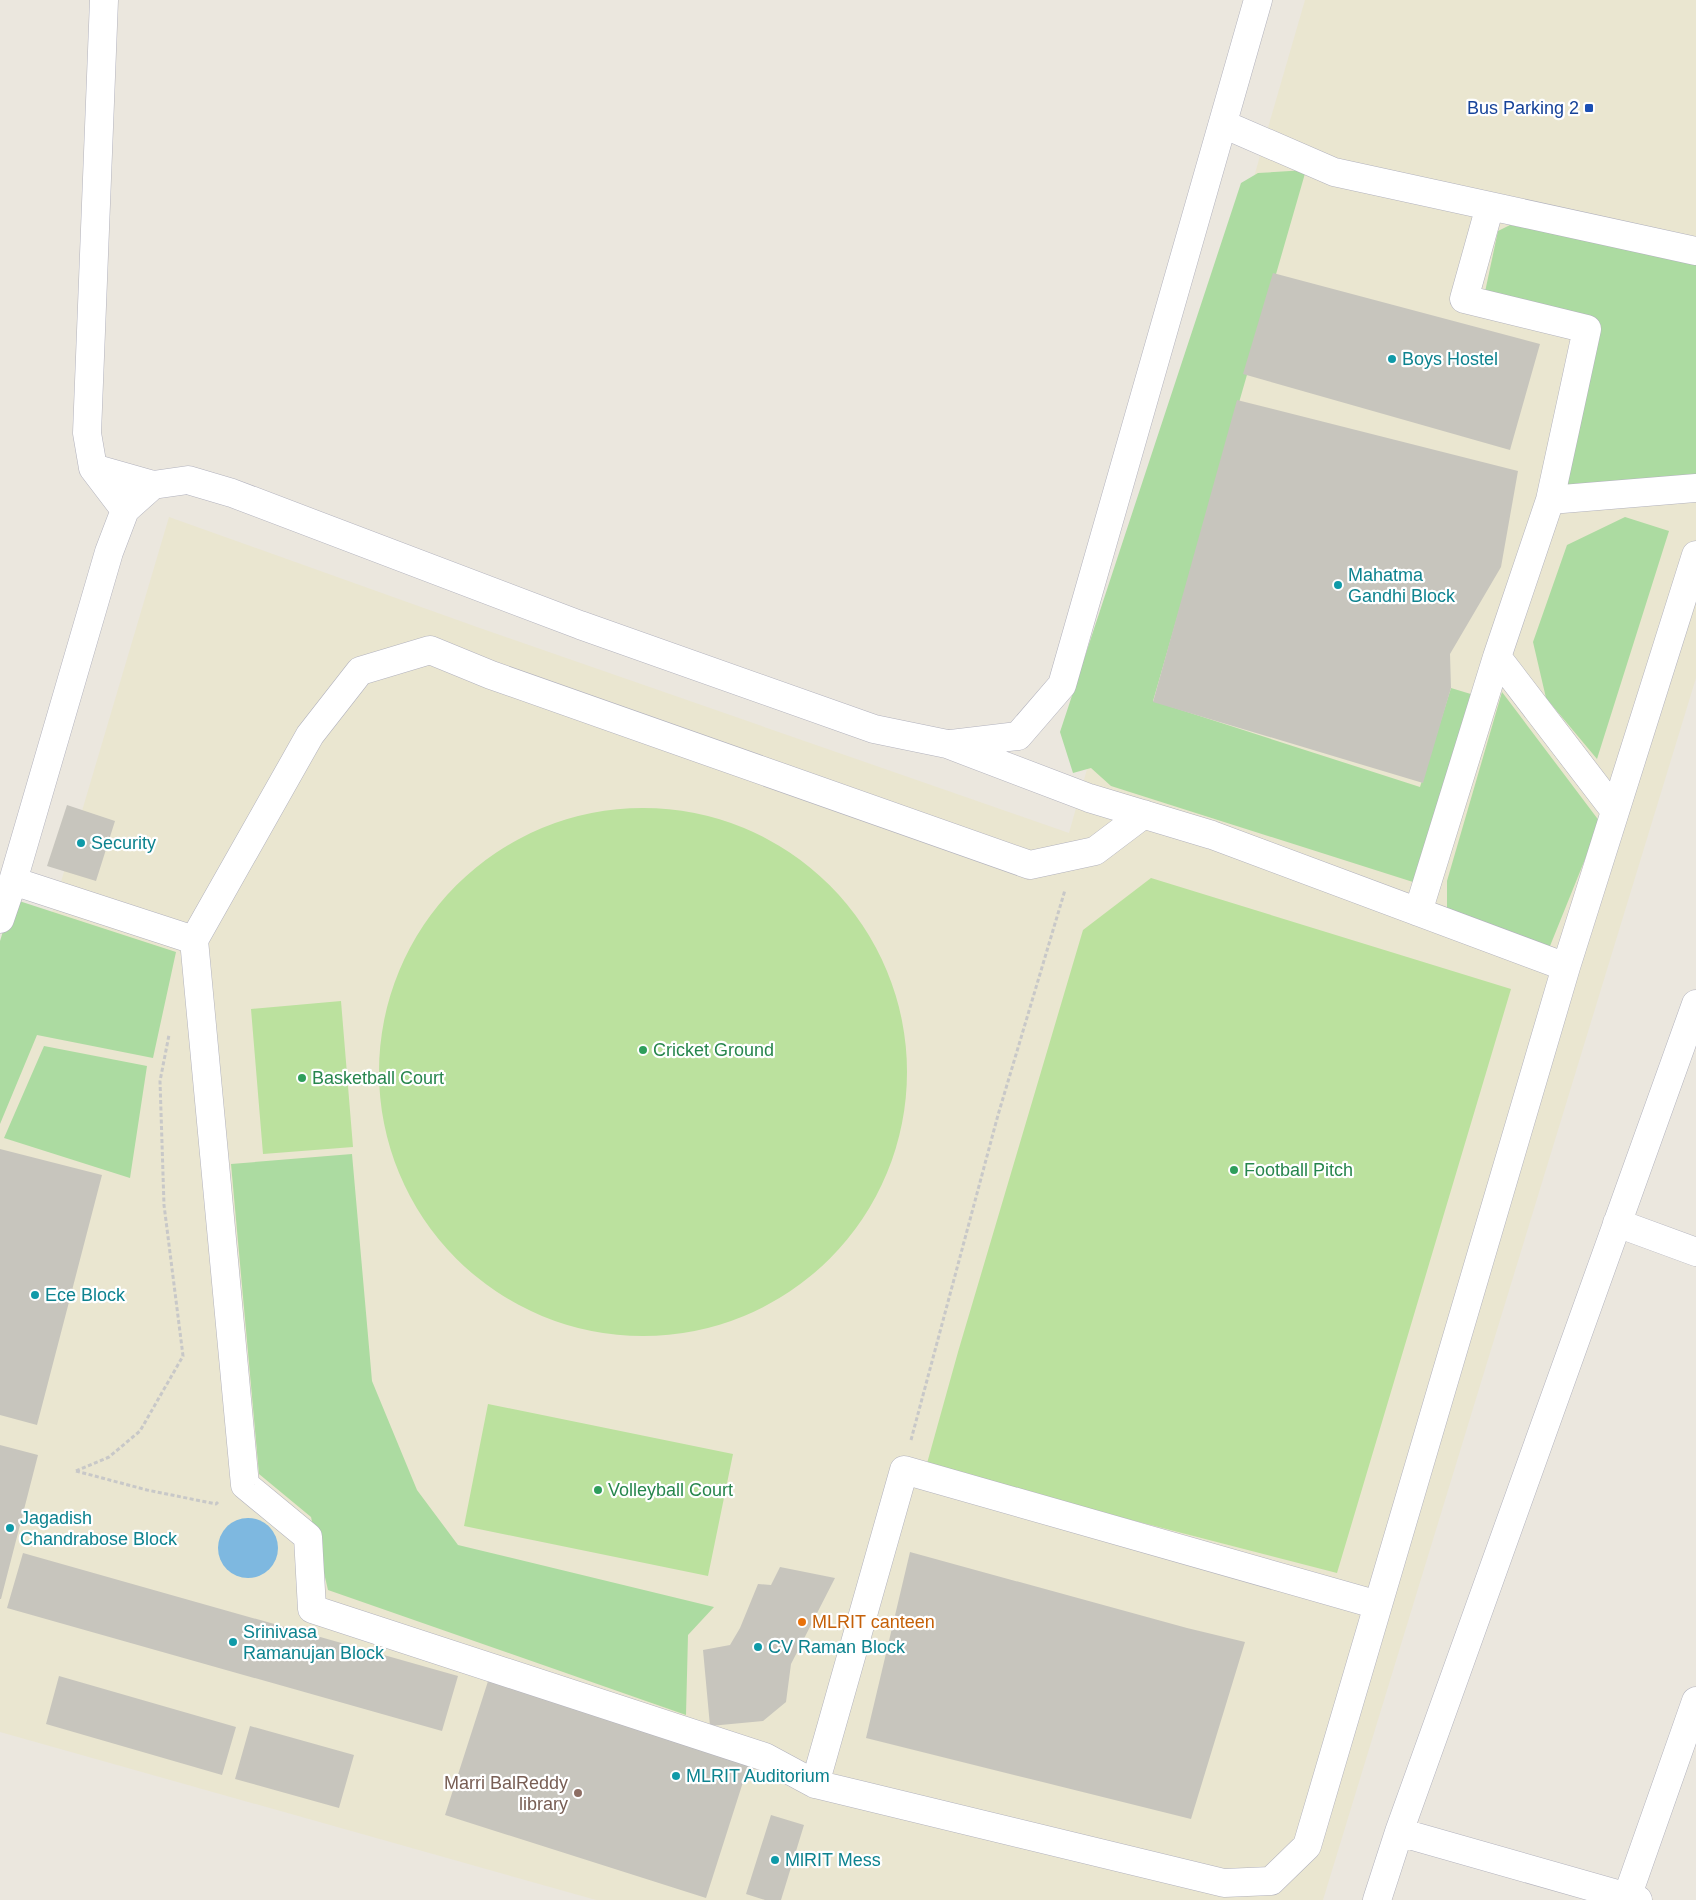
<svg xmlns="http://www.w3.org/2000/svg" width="1696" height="1900" font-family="Arial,sans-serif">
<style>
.education{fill:#eae6d0}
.green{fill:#acdba1}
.pitch{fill:#bbe19e}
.water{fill:#7eb8e0}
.building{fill:#c7c5bd}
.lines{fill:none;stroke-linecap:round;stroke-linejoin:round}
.minor-casing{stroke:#b2b2bd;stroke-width:29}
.path{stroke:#c8c8c8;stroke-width:3;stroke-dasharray:4 2.5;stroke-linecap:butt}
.minor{stroke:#fff;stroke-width:28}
.transit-dot{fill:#1a4fb4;stroke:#fff;stroke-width:2}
.culture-dot{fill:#0f9aa8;stroke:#fff;stroke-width:2}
.leisure-dot{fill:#2e9e5b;stroke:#fff;stroke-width:2}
.food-dot{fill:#e8710a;stroke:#fff;stroke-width:2}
.education-dot{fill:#8d6e63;stroke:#fff;stroke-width:2}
.labels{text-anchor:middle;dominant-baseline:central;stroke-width:4.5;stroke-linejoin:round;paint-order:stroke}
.transit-label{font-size:18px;fill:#164399;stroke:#fff;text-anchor:end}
.culture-label{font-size:18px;fill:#0d838f;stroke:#fff;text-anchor:start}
.leisure-label{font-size:18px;fill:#27864d;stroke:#fff;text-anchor:start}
.food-label{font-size:18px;fill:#c56008;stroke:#fff;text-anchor:start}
.education-label{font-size:18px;fill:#785e54;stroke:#fff;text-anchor:end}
</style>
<rect width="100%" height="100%" fill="#ebe7de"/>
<path class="education" d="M1305,0H1696V678L1323,1900H596L0,1732V1088L169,517L477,627L1069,833L1267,131Z"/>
<path class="green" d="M1306,170L1153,701L1420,787L1451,688L1474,695L1413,882L1111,786L1091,768L1073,773L1060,732L1241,183L1258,173Z
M1510,225L1696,260V488L1550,500L1587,329L1482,306L1498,231Z
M1625,517L1669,531L1597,759L1546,698L1533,642L1567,545Z
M1502,692L1600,822L1548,951L1447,910V881Z
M13,899L176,952L153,1058L37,1035L0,1124V941Z
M44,1046L147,1066L130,1178L4,1138Z
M352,1154L372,1381L417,1490L458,1545L714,1607L688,1635L686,1715L328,1590L311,1517L259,1474L231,1164Z"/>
<path class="pitch" d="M379 1072a264 264 0 1 1 528 0a264 264 0 1 1-528 0Z
M1151,878L1511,989L1337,1573L926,1467L958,1352L1083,930Z
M341,1001L353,1147L263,1154L251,1009Z
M488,1404L733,1454L708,1576L464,1526Z"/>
<path class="water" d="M218 1548a30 30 0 1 1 60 0a30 30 0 1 1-60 0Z"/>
<path class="building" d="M1273,273L1540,344L1510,450L1243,374Z
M1237,400L1518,471L1501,567L1450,654L1451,688L1423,783L1153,702Z
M67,805L115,821L96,881L47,866Z
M0,1149L102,1175L37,1425L0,1415Z
M0,1445L38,1455L1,1599H0Z
M910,1552L1187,1628L1245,1642L1191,1819L866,1738Z
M23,1553L458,1676L442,1731L7,1608Z
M780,1567L835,1578L791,1664L786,1702L763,1721L710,1726L703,1650L730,1645L740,1628L758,1584L771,1585Z
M490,1675L751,1757L706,1898L445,1815Z
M59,1676L236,1727L222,1775L46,1724Z
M250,1726L354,1755L339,1808L235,1779Z
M771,1815L804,1825L781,1900H765L746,1894Z"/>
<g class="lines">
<defs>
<path id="minor" d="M104,0L87,433L93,468L125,510
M1223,124L1334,172L1696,251
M1490,206L1464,299L1587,329L1550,500
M93,468L153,485
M951,744L1018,736L1062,685L1258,0
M1615,811L1497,657L1550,500L1696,488
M1144,814L1095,851L1030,865L491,675L430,650L360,671L310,735L194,940L245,1485L308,1537L312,1609L765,1757L815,1784L1224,1883L1271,1881L1307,1846L1566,967L1696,555
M13,881L194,940
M1418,912L1497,657
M0,919L13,881L109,552L125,510L153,485L188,480L232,493L580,625L874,729L947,744L1089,798L1212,835L1566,967
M1617,1223L1696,1252
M815,1784L904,1470L1378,1605
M1399,1832L1638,1900
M1377,1900L1399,1832L1696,1004
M1626,1900L1696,1701"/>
</defs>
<use href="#minor" class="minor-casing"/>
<path class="path" d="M911,1440L998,1115L1065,890
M76,1471L109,1457L140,1431L183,1356L164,1205L160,1081L169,1035
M76,1471L147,1490L216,1504L218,1502"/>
<use href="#minor" class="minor"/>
</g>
<rect class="transit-dot" x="1584" y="103" width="10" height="10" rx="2.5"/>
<g class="culture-dot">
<circle cx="1392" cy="359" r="5"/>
<circle cx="1338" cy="585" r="5"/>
<circle cx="81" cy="843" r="5"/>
<circle cx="35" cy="1295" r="5"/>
<circle cx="10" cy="1528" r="5"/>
<circle cx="233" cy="1642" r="5"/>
<circle cx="758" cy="1647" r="5"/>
<circle cx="676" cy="1776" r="5"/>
<circle cx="775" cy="1860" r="5"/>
</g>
<g class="leisure-dot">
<circle cx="643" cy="1050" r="5"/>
<circle cx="302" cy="1078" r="5"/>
<circle cx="1234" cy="1170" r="5"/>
<circle cx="598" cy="1490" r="5"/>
</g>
<circle class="food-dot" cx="802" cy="1622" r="5"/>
<circle class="education-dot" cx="578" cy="1793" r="5"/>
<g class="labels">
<g class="transit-label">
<text x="1579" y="108">Bus Parking 2</text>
</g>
<g class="culture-label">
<text x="1402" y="359">Boys Hostel</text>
<text x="1348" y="575">Mahatma<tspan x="1348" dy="21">Gandhi Block</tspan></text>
<text x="91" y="843">Security</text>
<text x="45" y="1295">Ece Block</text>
<text x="20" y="1518">Jagadish<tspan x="20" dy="21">Chandrabose Block</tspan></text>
<text x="243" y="1632">Srinivasa<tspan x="243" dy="21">Ramanujan Block</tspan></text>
<text x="768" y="1647">CV Raman Block</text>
<text x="686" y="1776">MLRIT Auditorium</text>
<text x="785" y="1860">MlRIT Mess</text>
</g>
<g class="leisure-label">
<text x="653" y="1050">Cricket Ground</text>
<text x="312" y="1078">Basketball Court</text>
<text x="1244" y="1170">Football Pitch</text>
<text x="608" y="1490">Volleyball Court</text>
</g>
<g class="food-label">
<text x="812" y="1622">MLRIT canteen</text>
</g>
<g class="education-label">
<text x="568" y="1783">Marri BalReddy<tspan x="568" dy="21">library</tspan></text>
</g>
</g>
</svg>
